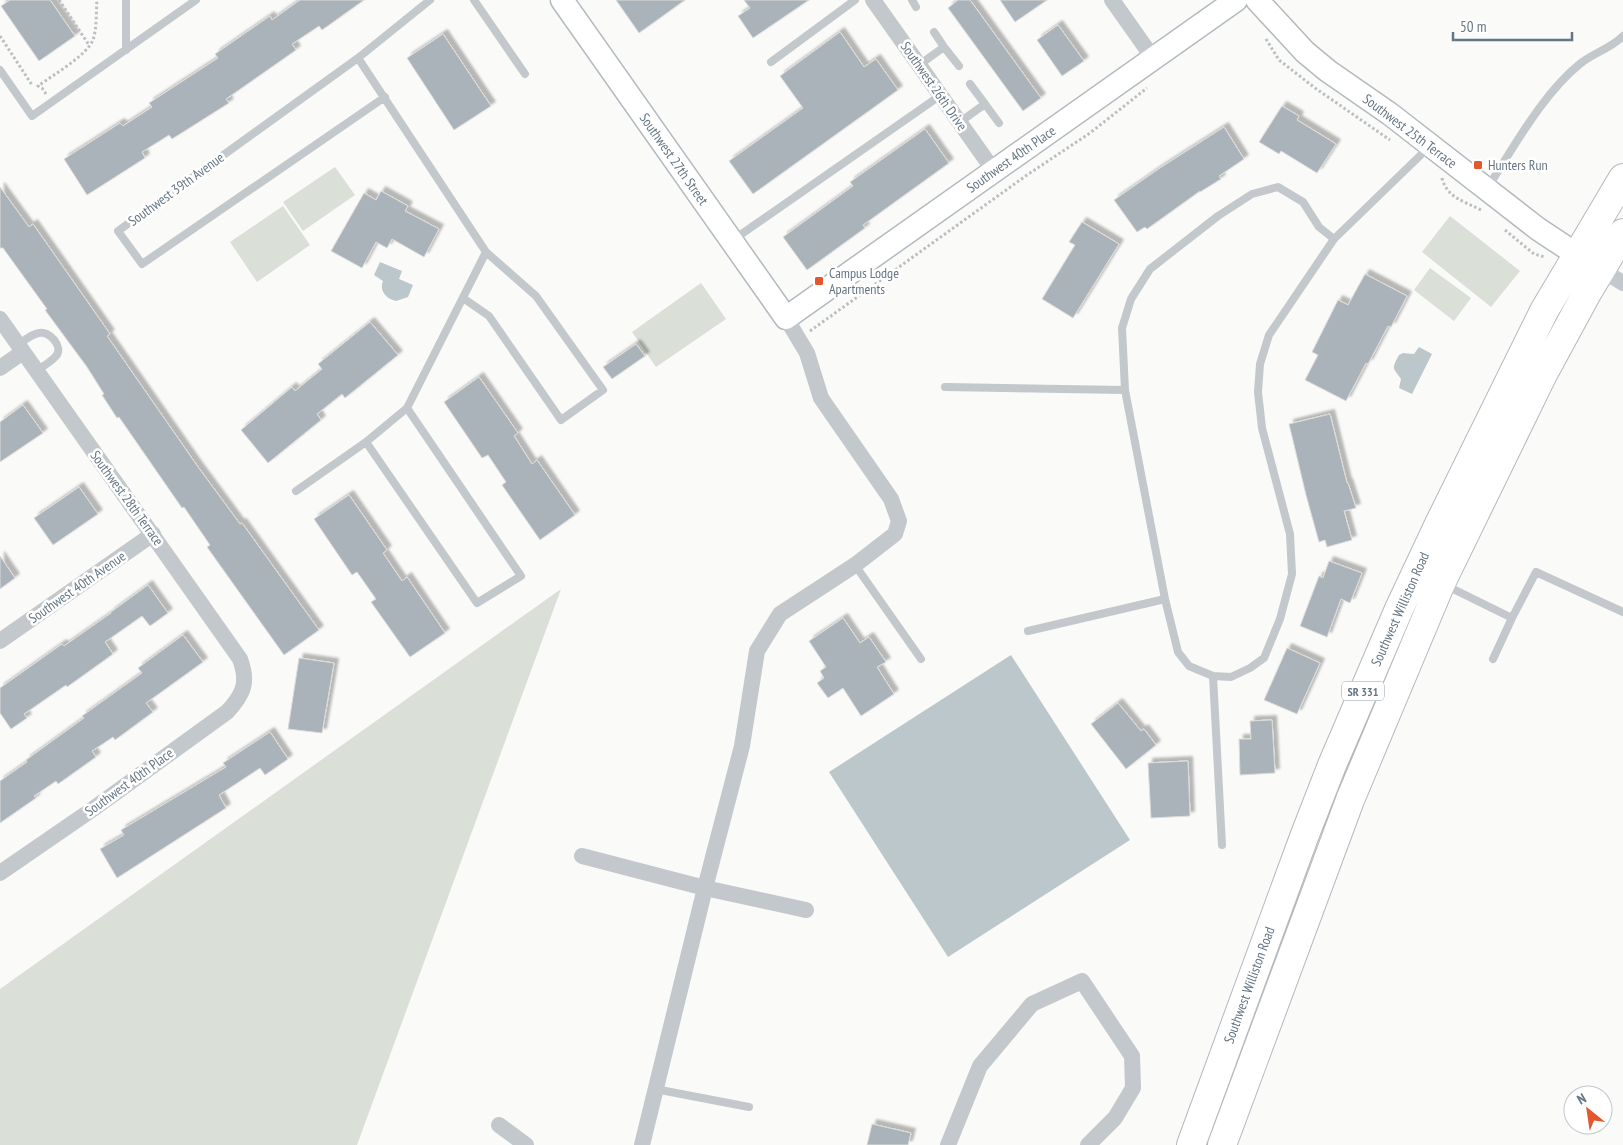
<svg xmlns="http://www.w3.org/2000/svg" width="1623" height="1145" font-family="'PT Sans Narrow',sans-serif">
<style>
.green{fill:#dadfd7}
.water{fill:#bbc7cb}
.building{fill:#aab3b9;stroke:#dcdcda;filter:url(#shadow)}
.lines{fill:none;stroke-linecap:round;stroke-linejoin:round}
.secondary-casing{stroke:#b3babf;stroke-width:25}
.highway-casing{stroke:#b4b9bd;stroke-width:30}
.path{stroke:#bbbfc2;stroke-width:3;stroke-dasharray:2.5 2.5;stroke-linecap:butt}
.lane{stroke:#c3c8cc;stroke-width:8}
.street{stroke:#c3c8cc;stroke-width:16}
.secondary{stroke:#fff;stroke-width:22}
.highway{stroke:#fff;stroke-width:28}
.poi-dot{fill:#e4572e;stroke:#fff;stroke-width:2}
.labels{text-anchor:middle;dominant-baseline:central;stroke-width:5;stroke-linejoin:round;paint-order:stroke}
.shield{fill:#fff;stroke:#939fa8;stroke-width:1}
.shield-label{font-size:12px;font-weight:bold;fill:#657683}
.street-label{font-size:14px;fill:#657683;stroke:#fff}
.poi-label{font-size:14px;fill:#657683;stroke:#fff;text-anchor:start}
</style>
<defs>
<filter id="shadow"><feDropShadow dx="4.5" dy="-4.5" stdDeviation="1" flood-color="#0004"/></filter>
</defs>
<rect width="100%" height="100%" fill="#fafaf8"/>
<path class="green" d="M335,167L355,195L303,231L283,202Z
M283,206L310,245L257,282L230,242Z
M1450,216L1520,271L1491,307L1422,252Z
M1430,268L1471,298L1454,321L1414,290Z
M701,283L726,319L656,367L632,332Z
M561,589L357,1145H0V989Z"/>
<path class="water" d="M380,262L402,271L399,279L413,285L408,297L396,301C386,299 379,291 383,281L374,275Z
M1419,347L1432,354L1412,394L1399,388L1401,379C1393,367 1391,370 1399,355L1403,353L1414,354Z
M1011,655L1130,840L948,957L829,772Z"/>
<path class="building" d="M10,0H50L75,36L39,61L1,6Z
M300,0H364L322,30L319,26L292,44L296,50L226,99L229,103L172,139L169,135L142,152L145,158L87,195L64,159L120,123L123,126L152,107L149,103L218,58L215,54L270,16L272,20Z
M616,0H685L639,33Z
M744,0H809L753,38L738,16L750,8Z
M958,0H970L1041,98L1023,111L948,8Z
M1000,0H1047L1015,22Z
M1058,25L1084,61L1062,76L1037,40Z
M840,32L864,67L876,59L898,90L753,194L729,161L803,108L780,76Z
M443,34L491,106L454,130L407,58Z
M1282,106L1299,116L1297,120L1336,144L1317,173L1281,151L1279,154L1259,142Z
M1224,127L1244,159L1219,176L1221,179L1200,192V191L1147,229L1145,227L1137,232L1114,200L1160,168Z
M925,129L949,163L863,225L865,228L807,270L783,237L853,186L850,182Z
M0,187L29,227L33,224L110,334L107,336L198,467L240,524L242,523L319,630L284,655L207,547L210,545L184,507L182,508L119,417L117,418L102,395L104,394L87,367L45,310L47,309L3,248H0Z
M381,191L408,206L405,211L439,229L424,257L392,239L387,248L376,242L362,268L331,251L364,193L376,200Z
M1082,222L1119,244L1073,318L1042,299L1075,245L1069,242Z
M1365,274L1407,296L1391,327L1388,326L1368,364L1366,363L1346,401L1305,380L1318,355L1312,352L1338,300L1348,305Z
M370,322L398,355L345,398L342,394L317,414L321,420L268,463L241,430L292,387L295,391L322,369L318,364Z
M636,344L645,356L612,379L603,367Z
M479,377L518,433L514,436L532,464L537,460L575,515L540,540L502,485L506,482L488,455L482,458L444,402Z
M23,405L43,433L0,462V422Z
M1330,414L1347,483H1348L1356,508L1344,511L1352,540L1327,547L1325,540L1319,542L1306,495L1289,424Z
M79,487L98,514L53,545L34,518Z
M349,495L387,550L383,553L402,581L407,577L445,633L410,657L371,602L376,599L357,572L352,575L314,519Z
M0,556L15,578L0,589Z
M1329,561L1362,573L1350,603L1341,599L1327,637L1300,626L1319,576L1323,578Z
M148,585L168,613L150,626L142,616L105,642L113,654L67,687L66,685L24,714L27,718L11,729L0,713V688L62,644L64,646L111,613V612Z
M843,618L860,643L869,637L886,662L877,667L894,694L861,716L843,688L828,698L817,683L824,678L820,671L826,667L809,641Z
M183,635L203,662L146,703L153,712L115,740L113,737L92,751L96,757L58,784L56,781L34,796L36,798L0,823V781L27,762L26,760L84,718L82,716L142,673L138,668Z
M1287,648L1320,663L1297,714L1264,700Z
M299,658L334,663L322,733L288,729Z
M1118,703L1141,731L1144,729L1156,745L1126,769L1091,724Z
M1272,720L1275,773L1240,775L1239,739H1251L1250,721Z
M270,732L288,759L265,775L260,768L219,795L226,808L117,878L100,849L124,835L121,830L226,767L223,763Z
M1188,761L1190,816L1151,818L1148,763Z
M872,1124L911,1133L908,1145H867Z"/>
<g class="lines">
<defs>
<path id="secondary" d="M562,0L786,318L1236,0
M1257,0L1305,52L1328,71L1390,114L1538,229L1591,264"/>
<path id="highway" d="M1191,1145L1304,837L1332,765L1399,609L1439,524L1544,311L1623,178
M1222,1145L1350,800L1441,583L1543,374L1587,293L1623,233"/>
</defs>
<use href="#secondary" class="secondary-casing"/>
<use href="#highway" class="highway-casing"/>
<path class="path" d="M59,0L89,45
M0,36L32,85
M1266,39L1279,60L1315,88L1390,140
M46,94L42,88L38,86C53,75 86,56 93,40C97,28 96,13 97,0
M1442,178C1447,198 1464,201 1481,210
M1505,230L1534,254L1545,257
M810,331L1027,175L1090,133L1147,88"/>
<path class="lane" d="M474,0L525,74
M912,0L916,7
M944,47L959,66
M126,50V0
M358,58L486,252L536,296L603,390L561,420L489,316L463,298
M771,62L855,0
M919,65L944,47L934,32
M0,70L32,116L196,0
M385,97L142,264L118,231L358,58L430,0
M985,104L999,123
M960,122L985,104L970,84
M1488,187C1514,147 1543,93 1581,63C1594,53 1611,48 1623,36
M1334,239L1319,227L1303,202L1278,187L1252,194L1218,216L1150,269L1131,299L1122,328L1125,390L1165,599L1178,652L1189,666L1213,676L1231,677L1250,668L1264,658L1280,619L1292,574L1290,534L1262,428L1258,392L1260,364L1269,335L1334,239L1429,147
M733,240L941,95
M18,345C24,341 31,334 39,333C49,330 64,347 56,356C51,362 42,367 36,371
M945,387L1125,390
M366,442L477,603L521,576L407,408
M296,491L366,442L407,408L486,252
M855,565L921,659
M1445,585L1512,618L1536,572L1623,612
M1028,631L1165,599
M1493,659L1512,618
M1213,676L1222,845
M655,1089L749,1107"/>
<path class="street" d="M873,0L994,171
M1112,0L1153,58
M1600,269L1623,283
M0,319L240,659C249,683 243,695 227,712L93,809L0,873
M0,368L23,352
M0,641L153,534
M582,856L705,888L806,910
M499,1125L526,1145
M642,1145L705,888L742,746L757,651L780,614L855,565L895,534L899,521L891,499L821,398L807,353L786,318
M948,1145L980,1066L1032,1004L1082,981L1132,1056L1133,1088L1115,1118L1088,1145"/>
<use href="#secondary" class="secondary"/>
<use href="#highway" class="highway"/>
</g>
<g class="poi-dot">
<rect x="1473" y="160" width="10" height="10" rx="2.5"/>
<rect x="814" y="276" width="10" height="10" rx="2.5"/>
</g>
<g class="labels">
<rect class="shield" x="1342" y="681.5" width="42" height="19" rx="4"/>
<g class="shield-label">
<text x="1363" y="691">SR 331</text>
</g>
<g class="street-label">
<text transform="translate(934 86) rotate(55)">Southwest 26th Drive</text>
<text transform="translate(1410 131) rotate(37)">Southwest 25th Terrace</text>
<text transform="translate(674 159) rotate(55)">Southwest 27th Street</text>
<text transform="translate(1011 159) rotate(-35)">Southwest 40th Place</text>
<text transform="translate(176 189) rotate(-36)">Southwest 39th Avenue</text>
<text transform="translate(127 498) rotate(54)">Southwest 28th Terrace</text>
<text transform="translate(77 587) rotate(-35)">Southwest 40th Avenue</text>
<text transform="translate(1400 609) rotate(-66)">Southwest Williston Road</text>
<text transform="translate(129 782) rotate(-36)">Southwest 40th Place</text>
<text transform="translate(1249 985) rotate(-70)">Southwest Williston Road</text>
</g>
<g class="poi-label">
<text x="1488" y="165">Hunters Run</text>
<text x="829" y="273">Campus Lodge<tspan x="829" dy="16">Apartments</tspan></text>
</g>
</g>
<g transform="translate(1588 1110) rotate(330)"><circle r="24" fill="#ffffff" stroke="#c1c8cd"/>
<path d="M0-4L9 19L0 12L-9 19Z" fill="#e4572e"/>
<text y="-8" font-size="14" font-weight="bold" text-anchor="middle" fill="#657683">N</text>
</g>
<path d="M1453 32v8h119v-8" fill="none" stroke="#657683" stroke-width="2.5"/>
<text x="1460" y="32" font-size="15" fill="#657683" stroke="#ffffff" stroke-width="4" paint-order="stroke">50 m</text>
</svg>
